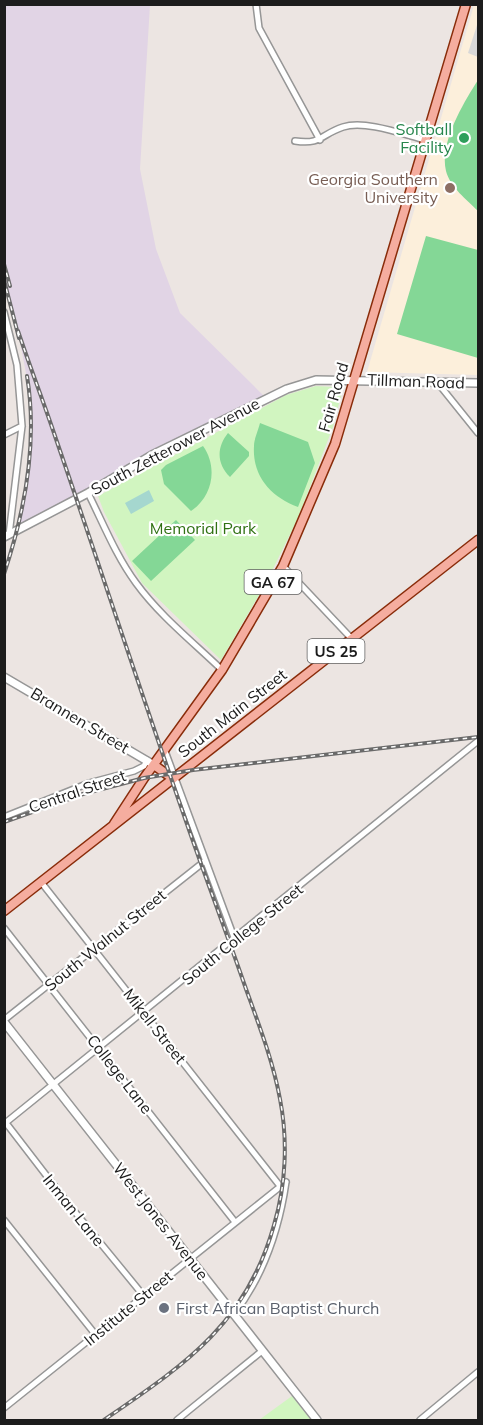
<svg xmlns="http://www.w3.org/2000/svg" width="483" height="1425" font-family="Mulish,sans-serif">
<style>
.industrial{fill:#e1d4e5}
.education{fill:#fcefdb}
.park{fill:#d1f5c0}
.pitch{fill:#84d796}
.parking{fill:#d8d8d8}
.water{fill:#a5d7cf}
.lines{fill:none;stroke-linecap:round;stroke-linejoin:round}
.minor-casing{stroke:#969696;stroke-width:8}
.tertiary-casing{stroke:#969696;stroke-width:10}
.primary-casing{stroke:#892c0a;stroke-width:11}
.minor{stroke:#fff;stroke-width:5}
.tertiary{stroke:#fff;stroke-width:7}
.primary{stroke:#f5ad9f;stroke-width:8}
.rail-casing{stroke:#6a6a6a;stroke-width:4}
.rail{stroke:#fff;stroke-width:1.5;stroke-dasharray:4.5;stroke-linecap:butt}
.leisure-dot{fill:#2e9e5b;stroke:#fff;stroke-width:2}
.education-dot{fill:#8d6e63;stroke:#fff;stroke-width:2}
.worship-dot{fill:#6b7280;stroke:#fff;stroke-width:2}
.labels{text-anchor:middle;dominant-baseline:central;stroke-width:4.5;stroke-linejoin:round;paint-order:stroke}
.shield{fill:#fff;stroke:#606060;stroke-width:1.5}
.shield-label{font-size:15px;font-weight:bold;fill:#1c1c1c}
.leisure-label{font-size:16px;fill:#27864d;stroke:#fff;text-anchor:end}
.education-label{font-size:16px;fill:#785e54;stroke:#fff;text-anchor:end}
.street-label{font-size:16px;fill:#1c1c1c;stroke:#fff}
.park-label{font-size:16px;fill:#307113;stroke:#fff}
.worship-label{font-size:16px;fill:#5b616d;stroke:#fff;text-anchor:start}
</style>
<rect width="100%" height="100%" fill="#ece5e2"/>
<path class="industrial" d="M4,5H150L140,169L156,249L180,313L266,398L17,531L29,468L30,413L28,384L18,331L5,280Z"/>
<path class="education" d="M474,5H478V375L367,372Z"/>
<path class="park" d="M316,386L334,387L339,391L341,396L333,427L298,518L266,583L221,660L142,583L104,512L98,496L286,395Z
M292,1396L311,1420H259Z"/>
<path class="pitch" d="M478,80V211C467,200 450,187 446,171C439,143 464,102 478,80Z
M426,236L478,250V358L397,334Z
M260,423L308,442L315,463L298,507C271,497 252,476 254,446C254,439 258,431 260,423Z
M228,433L249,452V456L230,477C217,464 216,448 228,433Z
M203,446C218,467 213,496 191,511L164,484L161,470L166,465Z
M176,520L195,540L151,581L132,561Z"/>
<path class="parking" d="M478,22V57L468,53Z"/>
<path class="water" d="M149,490L154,501L131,514L125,503Z"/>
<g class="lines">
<defs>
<path id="minor" d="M256,4L259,28L320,140
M295,141C322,145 321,134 343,127C365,120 402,134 425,140
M4,312L17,365L22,426L9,535
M437,382L478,433
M4,435L22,426
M88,493C103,523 116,556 136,583C160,616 193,642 222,670
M283,566L351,638
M165,751L235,940
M4,817L89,783L134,771L144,766L147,760
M41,882L280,1186
M4,928L235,1222
M4,1020L205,861
M6,1123L66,1201L143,1295
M4,1124L478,741
M4,1220L95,1334
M234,1314C264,1275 279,1230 286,1182
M4,1408L286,1182
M177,1420L262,1351
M420,1420L478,1372"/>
<path id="tertiary" d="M4,537L88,493L152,455L287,389L316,380L478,383
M4,677L154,765
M4,1022L317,1420"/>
<path id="primary" d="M154,765L172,778
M114,824L144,778L222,670L283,566L335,444L466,4
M4,911L478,540"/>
</defs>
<use href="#minor" class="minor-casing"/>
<use href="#tertiary" class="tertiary-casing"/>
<use href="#primary" class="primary-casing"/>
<use href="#minor" class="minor"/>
<use href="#tertiary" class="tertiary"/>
<use href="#primary" class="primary"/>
<defs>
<path id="rail" d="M4,264L10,286
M4,280L19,338
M18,331C30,367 44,403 56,439C100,567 142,696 187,824C206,879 227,934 246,989C259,1025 273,1061 280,1099C288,1140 286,1185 274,1225C246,1325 184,1365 104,1420
M4,574C25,511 38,442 27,376
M4,822L83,794L144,778L193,770L478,737"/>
</defs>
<use href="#rail" class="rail-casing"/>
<use href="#rail" class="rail"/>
</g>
<circle class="leisure-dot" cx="464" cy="138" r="6"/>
<circle class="education-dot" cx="450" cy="188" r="6"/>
<circle class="worship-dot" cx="164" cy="1308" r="6"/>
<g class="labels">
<g class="shield">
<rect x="244.5" y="570" width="57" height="24" rx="4.5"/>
<rect x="307.5" y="639" width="57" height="24" rx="4.5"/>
</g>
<g class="shield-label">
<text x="273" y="582">GA 67</text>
<text x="336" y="651">US 25</text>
</g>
<g class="leisure-label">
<text x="452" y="129">Softball<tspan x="452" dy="18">Facility</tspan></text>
</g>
<g class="education-label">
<text x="438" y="179">Georgia Southern<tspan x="438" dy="18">University</tspan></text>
</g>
<g class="street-label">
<text transform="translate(416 381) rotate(2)">Tillman Road</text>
<text transform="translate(333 397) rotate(-74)">Fair Road</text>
<text transform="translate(175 446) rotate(-28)">South Zetterower Avenue</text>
<text transform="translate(232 713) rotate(-38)">South Main Street</text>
<text transform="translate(80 720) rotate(31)">Brannen Street</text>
<text transform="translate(77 791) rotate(-19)">Central Street</text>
<text transform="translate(242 934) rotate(-39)">South College Street</text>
<text transform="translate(105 940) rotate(-39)">South Walnut Street</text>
<text transform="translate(155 1026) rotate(52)">Mikell Street</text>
<text transform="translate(120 1074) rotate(52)">College Lane</text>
<text transform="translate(74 1210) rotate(51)">Inman Lane</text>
<text transform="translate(161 1221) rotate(52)">West Jones Avenue</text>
<text transform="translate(128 1308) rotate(-39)">Institute Street</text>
</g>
<g class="park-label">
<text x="203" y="528">Memorial Park</text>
</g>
<g class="worship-label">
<text x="176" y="1308">First African Baptist Church</text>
</g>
</g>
<rect width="483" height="1425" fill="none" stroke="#1c1c1c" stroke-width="12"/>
</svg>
